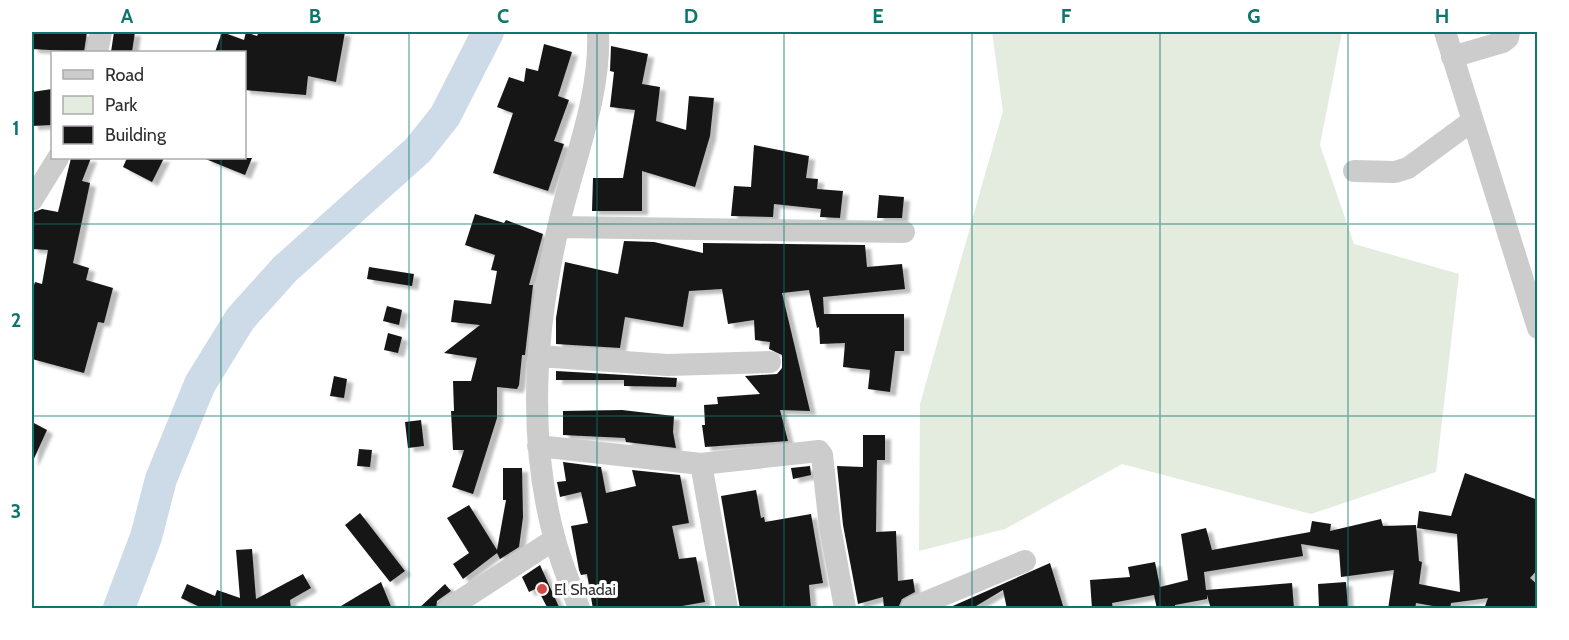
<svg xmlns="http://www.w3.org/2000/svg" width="1569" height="640" font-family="Cabin,sans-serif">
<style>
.green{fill:#e4ebdf}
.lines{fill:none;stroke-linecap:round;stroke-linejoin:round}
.river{stroke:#cddbe8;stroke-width:32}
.building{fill:#161616;filter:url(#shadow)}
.minor{stroke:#ccc;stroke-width:22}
.grid{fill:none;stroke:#0f766e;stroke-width:1.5;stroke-opacity:0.55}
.poi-dot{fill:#d24946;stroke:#fff;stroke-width:2}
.labels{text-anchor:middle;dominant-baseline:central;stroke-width:6;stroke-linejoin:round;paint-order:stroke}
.poi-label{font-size:16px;fill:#2f2f2f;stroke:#fff;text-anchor:start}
.neatline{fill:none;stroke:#0f766e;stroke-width:2}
.grid-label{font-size:20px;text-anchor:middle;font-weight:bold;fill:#0f766e}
</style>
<defs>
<filter id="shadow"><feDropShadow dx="6" dy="4" stdDeviation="1.5" flood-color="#0004"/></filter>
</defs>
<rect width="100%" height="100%" fill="#fff"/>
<path class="green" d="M992,32H1342L1320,145L1354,244L1459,274L1436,472L1311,514L1122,464L1005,529L919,551L920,404L1003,111Z"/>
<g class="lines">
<path class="river" d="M119,608L146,537L161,479L200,384L240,319L285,269L418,150L445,116L488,32"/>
</g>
<path class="building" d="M32,32H87L84,52L32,49Z
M114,32H135L132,52H111Z
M222,32L244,40L246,32L257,36L259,32H345L336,82L308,76L306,95L244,90V52H215Z
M544,44L572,52L558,96L569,100L554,141L564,144L548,191L493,173L513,113L497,107L509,77L524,82L526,68L538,71Z
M611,46L648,54L642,84L660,87L656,121L686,130L689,96L714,98L710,136L695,187L642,171V211H592L593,178H623L635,110L610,107L614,72L610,71Z
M52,89V125L32,126V92Z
M754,145L809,156L806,178L818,179L817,189L843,191L840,218L820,217L821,209L774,204L773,217L731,216L734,186L751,187Z
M71,158H91L82,181L90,183L73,263L89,268L86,280L113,288L104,323L98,322L84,373L32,359V291L35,282L42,284L48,250L32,249V213L42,209L58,212Z
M127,158H164L152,182L123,167Z
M203,158H252L245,175Z
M879,195L904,197L902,218H877Z
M475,214L504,223L506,220L543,234L529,285H533L525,355H522L519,385L517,389L497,387V418L473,494L452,487L464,450H453L451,411H454L453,381H471L477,358L444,353L480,325L451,322L454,300L491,304L497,271L491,270L495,255L465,245Z
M624,241L654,242L703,253V243L865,245L867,267L902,264L905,289L823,297L824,314H904V351H895L890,392L868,389L870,370L843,367L845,343L820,344L819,327L817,328L809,290L782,293L810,411L780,410L788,441L705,447L702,425H705L704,405L718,404L717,397L760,394L745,376L777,374L782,368V355L769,349L770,342L755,340L754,320L728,324L722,289L689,291L683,327L625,317L620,348L556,344V318L565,262L618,274Z
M369,267L414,274L412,286L367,279Z
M387,306L402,310L399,325L383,321Z
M388,333L402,337L398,353L384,350Z
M556,371L677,378L676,387L624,386V380H556Z
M334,376L347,379L344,398L330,396Z
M622,410L674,416L673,432L676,448L626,442L625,438L563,435V411Z
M421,420L424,446L408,448L405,422Z
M32,422L47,430L32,463Z
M863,435H885V460H877L876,532L896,531L898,581L913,579L915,592L902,599L899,606L884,608L883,597L858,604L843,525L837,466L863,467Z
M359,449L372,450L370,467L357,466Z
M563,462L601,467L606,493L636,486L632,470L680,475L689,523L672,526L679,559L696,557L705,602L665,609H593L587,574L581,575L579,570L571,526L588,523L581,492L560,497L557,482L566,481Z
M810,466L811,475L793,479L791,468Z
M503,468H522L523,517L519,547L500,559L497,553L463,579L453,564L469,553L447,518L469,505L497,550L506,500H503Z
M1465,473L1538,500V569L1530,578L1538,585V609H1484L1488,598L1451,603L1450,609L1416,603L1415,609H1388L1394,570L1341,577L1339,550L1301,544L1303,556L1204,572L1206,590L1292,583L1294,609H1211L1207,595V599L1175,605V609H1157L1154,595L1112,603L1113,609H1092L1090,580L1130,577L1128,567L1155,562L1160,587L1188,580L1181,534L1206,528L1212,550L1310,532L1312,521L1331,524L1330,531L1381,519L1383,526L1416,525L1419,561L1422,562L1419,584L1460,592L1457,534L1417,528L1419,511L1451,516Z
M756,490L761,518L764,517L765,522L811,514L823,583L809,585L811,609H740L721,496Z
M360,513L405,571L390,582L345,525Z
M252,549L256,599L303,574L311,588L290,600L291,609H204L181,598L187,584L215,596L217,590L240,598L236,550Z
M1050,563L1064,609H1007L1003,590L971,609H946Z
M540,565L559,607L557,609H548L537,588L529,592L522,577Z
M381,582L392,609H336Z
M1346,582L1348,609H1319L1318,584Z
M445,584L451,591L437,601L436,609H418Z"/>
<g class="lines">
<path class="minor" d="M1445,32L1538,328
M97,52L101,32
M1452,57L1503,42L1508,38L1509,32
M1354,171L1395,172L1408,168L1472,121
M32,200L58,158
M558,227L904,232
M539,356L667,365L770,362
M538,446L701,464L819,451L822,455L830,527L845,608
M701,464L727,608
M449,608L555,539
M579,608C571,586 561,563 555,540C527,439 535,329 558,228C572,164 601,98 598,32
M912,608L1025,561"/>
</g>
<path class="grid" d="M221,32V52M409,32V608M597,32V608M784,32V608M972,32V608M1160,32V608M1348,32V608M221,158V608M32,224H1538M32,416H1538"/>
<circle class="poi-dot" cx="542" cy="589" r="6"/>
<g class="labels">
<g class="poi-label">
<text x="554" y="589">El Shadai</text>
</g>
</g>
<rect width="1569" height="640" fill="none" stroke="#ffffff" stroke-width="66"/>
<rect x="51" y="51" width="195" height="108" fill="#ffffff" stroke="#acacac" stroke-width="1.5"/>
<rect x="63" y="70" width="30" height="9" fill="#cccccc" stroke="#acacac" stroke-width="1.5"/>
<text x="105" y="81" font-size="18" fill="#2f2f2f">Road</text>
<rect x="63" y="96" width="30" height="18" fill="#e4ebdf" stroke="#acacac" stroke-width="1.5"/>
<text x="105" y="111" font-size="18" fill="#2f2f2f">Park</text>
<rect x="63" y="126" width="30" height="18" fill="#161616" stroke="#acacac" stroke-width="1.5"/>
<text x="105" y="141" font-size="18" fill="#2f2f2f">Building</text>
<rect x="33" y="33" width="1503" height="574" class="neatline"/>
<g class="grid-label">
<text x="127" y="23">A</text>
<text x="315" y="23">B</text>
<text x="503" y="23">C</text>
<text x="691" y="23">D</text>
<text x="878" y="23">E</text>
<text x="1066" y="23">F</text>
<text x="1254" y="23">G</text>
<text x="1442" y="23">H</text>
<text x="16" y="135">1</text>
<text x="16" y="327">2</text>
<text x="16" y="518">3</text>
</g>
</svg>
